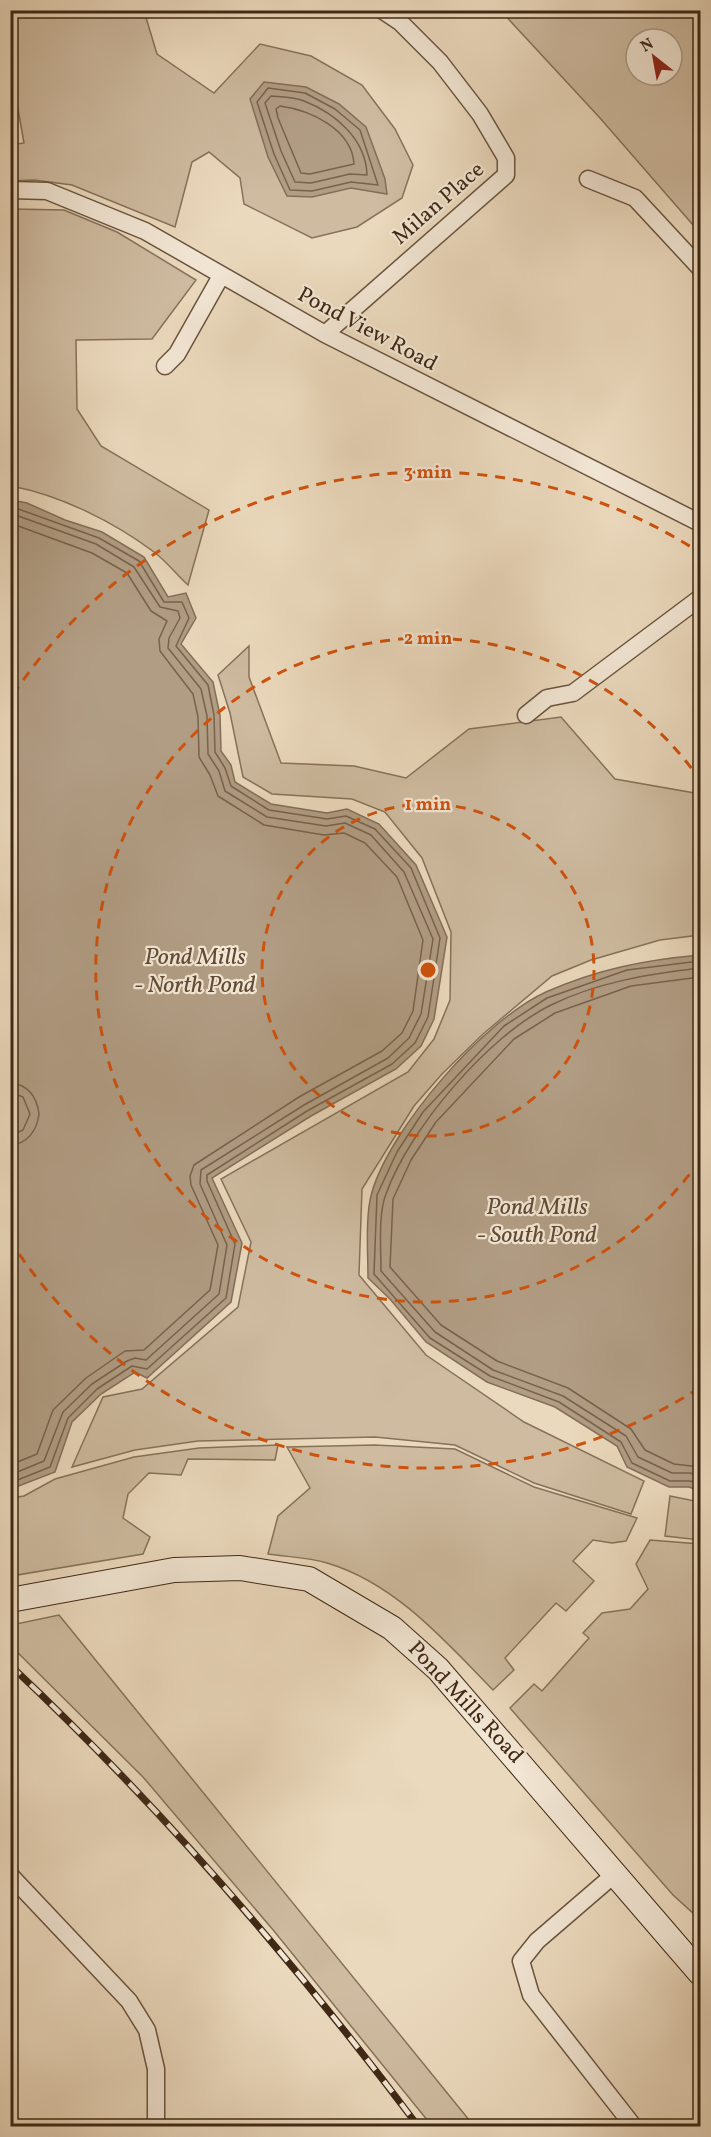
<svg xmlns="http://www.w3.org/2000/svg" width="711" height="2137" font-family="Vollkorn,serif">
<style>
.green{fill:#cebba0;stroke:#86725a;stroke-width:1.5;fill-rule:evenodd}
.water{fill:#b19d84;stroke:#836e58;stroke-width:1.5}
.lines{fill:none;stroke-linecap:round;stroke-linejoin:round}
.shore{stroke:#78624c;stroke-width:1.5}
.street-casing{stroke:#6a543f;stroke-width:19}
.secondary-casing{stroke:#3f2815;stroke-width:26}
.street{stroke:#f2e6d4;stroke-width:16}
.secondary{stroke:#f2e6d4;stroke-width:24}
.rail-casing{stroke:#3f2815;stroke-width:7}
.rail{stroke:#f2e6d4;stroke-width:4.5;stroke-dasharray:14;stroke-linecap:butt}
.ring{fill:none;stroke:#cf520d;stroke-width:3;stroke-dasharray:10 8}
.labels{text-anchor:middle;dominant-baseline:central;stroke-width:4.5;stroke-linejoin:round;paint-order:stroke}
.street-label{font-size:22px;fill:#3f2815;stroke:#f2e6d4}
.water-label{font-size:24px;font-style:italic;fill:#614b36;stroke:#f2e6d4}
.centre{fill:#cf520d;stroke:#f2e6d4;stroke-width:3}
.ring-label{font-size:18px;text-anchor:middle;font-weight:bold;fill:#cf520d;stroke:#f2e6d4;stroke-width:4.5;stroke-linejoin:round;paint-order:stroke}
</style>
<rect width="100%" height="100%" fill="#ebd9bd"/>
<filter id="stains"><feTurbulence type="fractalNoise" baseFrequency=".00333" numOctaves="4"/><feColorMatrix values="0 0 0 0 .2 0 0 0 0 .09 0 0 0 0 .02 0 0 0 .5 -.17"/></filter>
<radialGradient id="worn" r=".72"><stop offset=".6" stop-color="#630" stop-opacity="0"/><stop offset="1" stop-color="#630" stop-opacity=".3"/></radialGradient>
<path class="green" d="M10,11H144L157,54L214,93L260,44L311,56L362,85L395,129L413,165L402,198L357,227L312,238L244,204L240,178L209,152L192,162L175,227L72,185L34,180L11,181V145L24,143L11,70Z
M501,11H700V233L600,118ZM636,39H672V75H636Z
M11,209L64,210L117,232L196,280L152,339L76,340L77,409L101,446L209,510L188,585C177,575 166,561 154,552C114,522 60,495 11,486Z
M249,646V677L281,763L354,766L406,778L469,729L561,717L615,779L700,794V935L660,940L591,960L552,976L483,1034L442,1074L414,1106L362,1189L359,1275L426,1355L524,1422L644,1481L631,1514L534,1483L455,1445L375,1437L198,1441L135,1450L72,1467L103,1397L142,1389L238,1307L251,1242L221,1179L408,1072L434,1039L450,1000L451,932L422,858L385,812L352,799L272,794L243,777L230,713L218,675Z
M278,1445L275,1460L188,1459L181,1475L149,1473L128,1494L123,1518L150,1537L143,1554L11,1576V1498L24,1496L55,1479L134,1457L199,1448Z
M375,1445L455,1449L534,1487L637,1518L626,1541L612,1543L593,1540L573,1561L594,1581L566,1611L556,1603L505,1658L514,1670L493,1690C445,1641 395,1583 327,1563C308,1557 287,1557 268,1554L278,1516L310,1488L287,1447Z
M670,1496L700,1502V1540L665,1536Z
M650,1540L700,1544V1916L693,1913L673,1895L510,1708L534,1684L542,1691L589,1638L583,1633L602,1613L630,1609L648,1589L636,1564Z
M59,1615L474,2126H432L274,1931L143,1777L11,1646V1625Z"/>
<path class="water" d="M264,82L306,87L339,104L366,127L385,179L387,194L351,188L312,197L287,196L268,157L250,99Z
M11,500L27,503L65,520L102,532L144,557L168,597L186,593L196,618L181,644L213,682L220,715L221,751L231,765L235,782L271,804L327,813L347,809L379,824L416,865L447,937L434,1019L421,1046L396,1069L311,1116L212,1178L242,1243L231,1302L147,1378L135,1372L101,1394L72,1422L55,1472L11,1489L10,1129L16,1113L10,1100Z
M700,955V1491L689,1487H669L627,1467L617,1446L555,1407L487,1382L426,1342L390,1299L368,1278C368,1253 365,1215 372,1192C391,1127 484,1020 546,992C598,969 645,960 700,955Z"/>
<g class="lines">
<path class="shore" d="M268,88L305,93L335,109L360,130L378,185L351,182L312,191L290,190L274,154L257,102Z
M271,96C281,97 294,97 304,101C335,113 366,139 367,175L350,174L311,183L295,182L281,151L265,103Z
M280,106C310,110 352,129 354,164L310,174L301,173L278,118L276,109Z
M10,506L99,538L139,561L164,602H182L189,618L176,646L208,685L214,715L215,752L225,768L231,786L269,810L327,819L346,816L375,829L411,868L440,938L428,1017L415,1043L392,1064L307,1111L207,1175V1181L235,1244L226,1298L147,1369L132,1366L97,1389L68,1418L50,1467L10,1483
M10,513L96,544L134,567L160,607L178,611L180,618L169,638L168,648L201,689L207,716L208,754L219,771L225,791L267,817L326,826L345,823L371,835L404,872L433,939L421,1014L409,1038L388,1058L304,1105L201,1170L200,1184L227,1245L219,1294L146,1360L135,1358L127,1361L92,1384L63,1412L44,1461L10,1475
M10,523L92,553L127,573L151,611L167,621L159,639L160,651L193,694L198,717L199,757L210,775L218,796L264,825L324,835L344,833L365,843L397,877L423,940L413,1011L402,1033L382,1051L299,1097L194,1165L190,1176L191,1185L218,1245L210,1290L144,1350L125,1351L86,1378L53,1410L37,1454L10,1465
M700,961L627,970L547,998L504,1026L423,1112L397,1152L377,1195L374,1274L430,1338L490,1376L559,1402L621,1442L632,1463L670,1481H690L700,1484
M700,968C649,974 598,982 551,1005C489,1035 409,1129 386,1194C378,1214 381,1250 381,1271L435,1332L493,1370L563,1396L626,1436L638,1457L672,1473H690L700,1476
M700,977L631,986L555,1013L514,1039L436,1122L411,1160L393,1199L390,1267L441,1325L497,1361L568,1388L631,1429L645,1450L674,1464L700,1467
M10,1083C28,1084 37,1097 39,1114C37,1130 28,1144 10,1145
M10,1092L23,1097L30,1114L23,1130L10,1136"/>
<defs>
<path id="street" d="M588,179L635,198L700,268
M10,190L47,191L145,231L325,334L700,523
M325,334L506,175V158L480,114L440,62L400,22L382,10
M165,366L177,354L221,276
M526,715L547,698L573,693L700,598
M616,1873L537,1941L521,1961L531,1995L631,2123
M10,1875L129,2001L147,2030L156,2069V2126"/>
<path id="secondary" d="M10,1600L174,1570L240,1568L309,1579L392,1628L438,1669L700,1973"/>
</defs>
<use href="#street" class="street-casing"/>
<use href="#secondary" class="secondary-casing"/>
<use href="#street" class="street"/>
<use href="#secondary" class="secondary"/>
<defs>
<path id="rail" d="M10,1665C160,1806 295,1962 418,2126"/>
</defs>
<use href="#rail" class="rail-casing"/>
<use href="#rail" class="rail"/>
</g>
<g class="ring">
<circle cx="428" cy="970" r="166"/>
<path d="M700 1160A332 332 0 1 1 700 780"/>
<path d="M699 1388A498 498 0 0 1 13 1245M13 695A498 498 0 0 1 699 552"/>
</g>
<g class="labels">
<g class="street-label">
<text transform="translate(439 204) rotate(-41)">Milan Place</text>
<text transform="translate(367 330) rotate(28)">Pond View Road</text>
<text transform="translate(465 1703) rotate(47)">Pond Mills Road</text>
</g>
<g class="water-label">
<text x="195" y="958">Pond Mills<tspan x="195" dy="28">- North Pond</tspan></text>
<text x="537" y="1208">Pond Mills<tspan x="537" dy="28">- South Pond</tspan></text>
</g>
</g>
<circle cx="428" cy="970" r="9" class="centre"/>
<g class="ring-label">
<text x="428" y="478">3 min</text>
<text x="428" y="644">2 min</text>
<text x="428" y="810">1 min</text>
</g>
<rect width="711" height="2137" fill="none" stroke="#ebd9bd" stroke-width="36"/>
<rect x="12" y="12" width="687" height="2113" fill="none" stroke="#3f2815" stroke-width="3"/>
<rect x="18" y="18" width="675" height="2101" fill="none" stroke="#3f2815" stroke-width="1.5"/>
<g transform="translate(654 57) rotate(329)"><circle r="28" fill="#f2e6d4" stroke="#aa9a88" stroke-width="1.5"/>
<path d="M0-4.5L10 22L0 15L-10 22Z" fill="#8f2418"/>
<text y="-9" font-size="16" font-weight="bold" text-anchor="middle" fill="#3f2815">N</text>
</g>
<rect width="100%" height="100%" filter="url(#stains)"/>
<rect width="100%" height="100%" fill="url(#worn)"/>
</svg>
